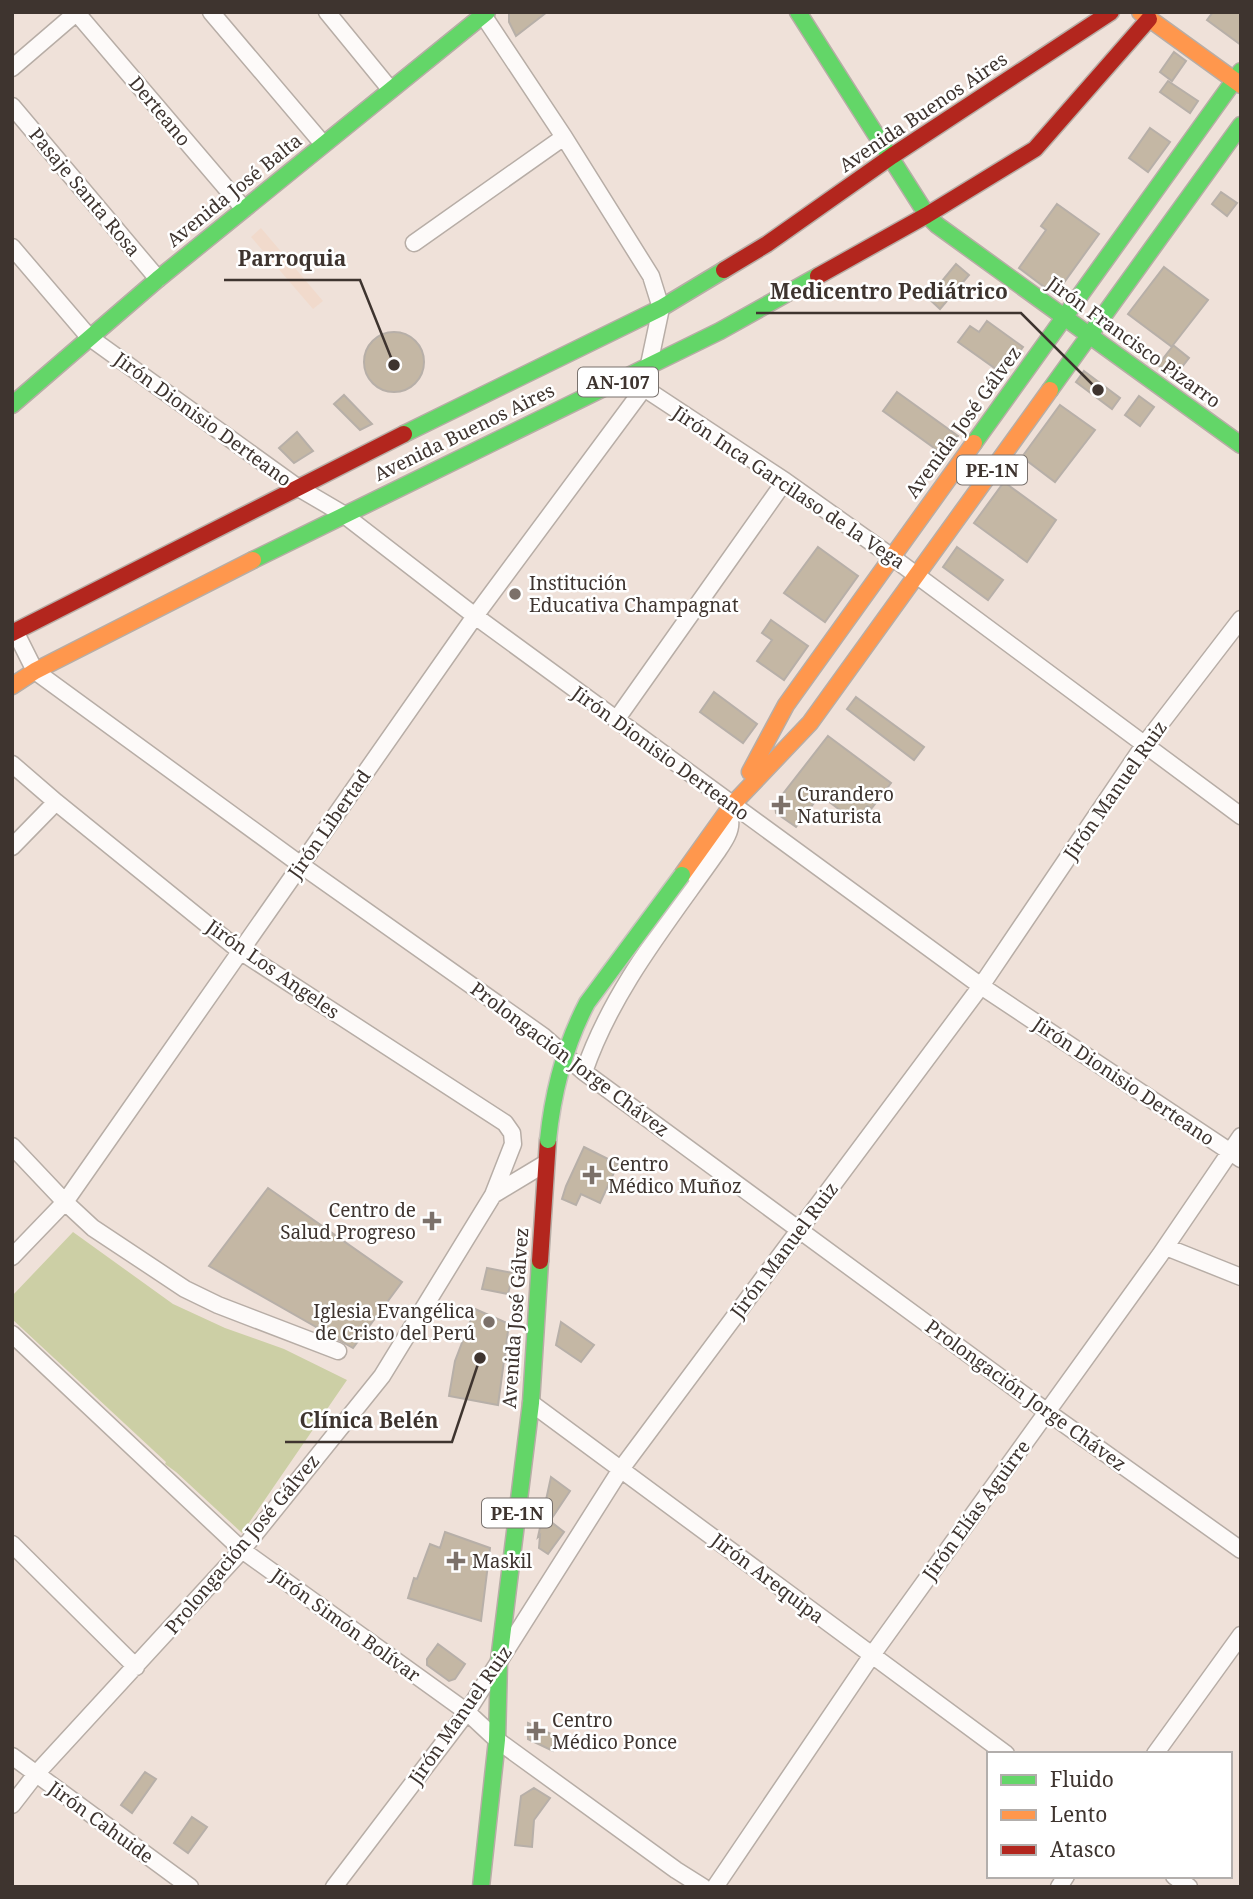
<svg xmlns="http://www.w3.org/2000/svg" width="1253" height="1899" font-family="'Noto Serif',serif">
<style>
.built{fill:#f1dacc}
.pitch{fill:#cccfa5}
.building{fill:#c4b7a4;stroke:#b7afa8;stroke-width:2}
.lines{fill:none;stroke-linecap:round;stroke-linejoin:round}
.street-casing{stroke:#b7ada6;stroke-width:19}
.fast-casing{stroke:#b7ada6;stroke-width:19}
.slow-casing{stroke:#b7ada6;stroke-width:19}
.jam-casing{stroke:#b7ada6;stroke-width:19}
.street{stroke:#fdfaf9;stroke-width:16}
.fast{stroke:#63d668;stroke-width:16}
.slow{stroke:#ff974d;stroke-width:16}
.jam{stroke:#b3261e;stroke-width:16}
.fast-bridge-casing{stroke:#c8c1bc;stroke-width:19;stroke-linecap:butt}
.fast-bridge{stroke:#63d668;stroke-width:16}
.poi-dot{fill:#7c716a;stroke:#fff;stroke-width:2.5}
.labels{text-anchor:middle;dominant-baseline:central;stroke-width:5;stroke-linejoin:round;paint-order:stroke}
.shield{fill:#fff;stroke:#78716d;stroke-width:2}
.shield-label{font-size:18px;font-weight:bold;fill:#3e342f}
.street-label{font-size:19px;fill:#3e342f;stroke:#fff}
.poi-label{font-size:19px;fill:#3e342f;stroke:#fff;text-anchor:start}
.leader{fill:none;stroke:#3e342f;stroke-width:2.5}
.callout-dot{fill:#3e342f;stroke:#fff;stroke-width:2.5}
.callout-label{font-size:21px;text-anchor:middle;font-weight:bold;fill:#3e342f;stroke:#fff;stroke-width:5;stroke-linejoin:round;paint-order:stroke}
</style>
<rect width="100%" height="100%" fill="#efe1d9"/>
<path class="built" d="M261,228L323,301L313,309L251,237Z"/>
<path class="pitch" d="M73,1232L173,1304L225,1328L284,1349L347,1380L242,1533L176,1472L165,1464L166,1462L12,1319V1296Z"/>
<path class="building" d="M509,12H547L516,36L509,22Z
M1213,12H1241V45L1207,20Z
M1174,52L1186,61L1172,81L1160,72Z
M1168,81L1198,101L1190,113L1160,92Z
M1150,128L1170,142L1148,172L1129,158Z
M1221,192L1237,203L1227,216L1212,204Z
M1057,204L1099,234L1055,295L1019,268L1046,230L1041,226Z
M956,264L969,275L940,309L928,298Z
M1164,267L1208,300L1173,345L1189,358L1174,377L1158,365L1172,347L1128,314Z
M987,321L1023,347L1003,374L958,342L970,326L979,332Z
M364 362a30 30 0 1 1 60 0a30 30 0 1 1-60 0Z
M1084,371L1120,398L1112,409L1076,382Z
M897,392L958,436L944,455L883,411Z
M344,395L372,424L360,430L334,404Z
M1139,396L1154,407L1140,426L1125,415Z
M1060,405L1095,430L1055,482L1022,457Z
M297,432L313,451L294,463L279,448Z
M1004,482L1056,520L1027,562L974,523Z
M818,547L858,576L825,622L784,593Z
M957,547L1003,580L988,600L943,567Z
M771,620L808,646L784,680L757,661L772,640L762,633Z
M714,692L757,724L743,743L700,712Z
M856,697L924,747L914,760L847,709Z
M828,736L891,783L871,809L867,806L856,822L820,795L796,827L776,813L775,804Z
M584,1147L618,1164L600,1203L581,1194L576,1205L562,1199L566,1186Z
M268,1188L402,1282L353,1348L209,1266Z
M487,1268L513,1273L508,1294L482,1289Z
M475,1309L509,1324L498,1405L449,1396L455,1361Z
M561,1322L594,1345L581,1362L556,1345Z
M551,1477L570,1491L550,1521L564,1532L548,1554L539,1548L540,1535L538,1537Z
M445,1532L490,1548L481,1621L408,1598L414,1578L417,1579L430,1544L440,1548Z
M438,1644L465,1664L455,1679L449,1681L427,1665V1659Z
M528,1723L561,1739L553,1751L528,1739Z
M145,1772L156,1779L132,1813L121,1805Z
M534,1788L550,1798L534,1820L532,1847L515,1845L521,1796Z
M192,1817L207,1827L188,1853L174,1843Z"/>
<g class="lines">
<defs>
<path id="street" d="M76,12L244,209
M211,12L323,144
M327,12L390,89
M12,68L76,13
M12,106L158,279
M414,243L564,137
M12,247L89,337L297,487L343,514L475,616L981,986L1241,1159
M644,388L785,481L892,557L1241,816
M15,631L35,671L301,865L543,1036L584,1072L1046,1411L1241,1550
M616,720L785,481
M12,764L56,802L240,951L505,1123L512,1133L513,1144L493,1195L382,1376L242,1550L36,1774L12,1805
M12,847L56,802
M584,1072C612,990 668,922 717,852C723,843 732,831 730,820
M12,1146L65,1202L93,1228L185,1289L218,1305L338,1351
M493,1195L546,1163
M1166,1247L1241,1277
M12,1257L65,1202L475,616L644,388L661,308L651,276L564,137L483,15
M12,1334L242,1550L467,1712L497,1740L676,1870L703,1887
M531,1403L1006,1754
M12,1544L136,1667
M1155,1754L1241,1635
M12,1756L190,1887
M1174,1876L1189,1887
M334,1887L467,1712L621,1469L981,986L1144,745L1241,619
M715,1887L872,1655L1160,1255L1241,1136
M1059,1887L1066,1876"/>
<path id="fast" d="M798,12L927,215L937,225L1241,445
M1050,390L1241,125
M12,405L158,279L487,12
M404,434L661,308L724,270
M974,443L1241,71
M253,560L720,331L818,276
M481,1887L497,1740L499,1661L531,1403L540,1261"/>
<path id="slow" d="M1140,12L1241,85
M12,686L35,671L253,560
M750,772L786,705L974,443
M682,875L732,805L810,723L1050,390"/>
<path id="jam" d="M724,270L767,244L892,156L1111,12
M818,276L927,215L1035,149L1149,19
M12,633L404,434
M540,1261L548,1140"/>
</defs>
<use href="#street" class="street-casing"/>
<use href="#fast" class="fast-casing"/>
<use href="#slow" class="slow-casing"/>
<use href="#jam" class="jam-casing"/>
<use href="#street" class="street"/>
<use href="#fast" class="fast"/>
<use href="#slow" class="slow"/>
<use href="#jam" class="jam"/>
<defs>
<path id="fast-bridge" d="M548,1140C553,1091 564,1047 587,1003L682,875"/>
</defs>
<use href="#fast-bridge" class="fast-bridge-casing"/>
<use href="#fast-bridge" class="fast-bridge"/>
</g>
<g class="poi-dot">
<circle cx="515" cy="594" r="7"/>
<path d="M777.5 794.5h7v7h7v7h-7v7h-7v-7h-7v-7h7z"/>
<path d="M588.5 1164.5h7v7h7v7h-7v7h-7v-7h-7v-7h7z"/>
<path d="M428.5 1210.5h7v7h7v7h-7v7h-7v-7h-7v-7h7z"/>
<circle cx="489" cy="1322" r="7"/>
<path d="M452.5 1550.5h7v7h7v7h-7v7h-7v-7h-7v-7h7z"/>
<path d="M532.5 1720.5h7v7h7v7h-7v7h-7v-7h-7v-7h7z"/>
</g>
<g class="labels">
<g class="shield">
<rect x="578" y="367.5" width="80" height="29" rx="5"/>
<rect x="957" y="455.5" width="70" height="29" rx="5"/>
<rect x="482" y="1498.5" width="70" height="29" rx="5"/>
</g>
<g class="shield-label">
<text x="618" y="382">AN-107</text>
<text x="992" y="470">PE-1N</text>
<text x="517" y="1513">PE-1N</text>
</g>
<g class="street-label">
<text transform="translate(160 111) rotate(50)">Derteano</text>
<text transform="translate(923 112) rotate(-34)">Avenida Buenos Aires</text>
<text transform="translate(234 190) rotate(-39)">Avenida José Balta</text>
<text transform="translate(85 192) rotate(50)">Pasaje Santa Rosa</text>
<text transform="translate(1134 342) rotate(36)">Jirón Francisco Pizarro</text>
<text transform="translate(203 419) rotate(36)">Jirón Dionisio Derteano</text>
<text transform="translate(963 422) rotate(-54)">Avenida José Gálvez</text>
<text transform="translate(464 432) rotate(-26)">Avenida Buenos Aires</text>
<text transform="translate(789 487) rotate(34)">Jirón Inca Garcilaso de la Vega</text>
<text transform="translate(661 753) rotate(36)">Jirón Dionisio Derteano</text>
<text transform="translate(1115 790) rotate(-55)">Jirón Manuel Ruiz</text>
<text transform="translate(329 824) rotate(-55)">Jirón Libertad</text>
<text transform="translate(273 969) rotate(35)">Jirón Los Angeles</text>
<text transform="translate(570 1059) rotate(37)">Prolongación Jorge Chávez</text>
<text transform="translate(1124 1081) rotate(34)">Jirón Dionisio Derteano</text>
<text transform="translate(784 1250) rotate(-53)">Jirón Manuel Ruiz</text>
<text transform="translate(515 1318) rotate(-86)">Avenida José Gálvez</text>
<text transform="translate(1026 1395) rotate(36)">Prolongación Jorge Chávez</text>
<text transform="translate(976 1510) rotate(-54)">Jirón Elías Aguirre</text>
<text transform="translate(242 1544) rotate(-50)">Prolongación José Gálvez</text>
<text transform="translate(768 1578) rotate(37)">Jirón Arequipa</text>
<text transform="translate(346 1625) rotate(36)">Jirón Simón Bolívar</text>
<text transform="translate(460 1715) rotate(-55)">Jirón Manuel Ruiz</text>
<text transform="translate(101 1822) rotate(36)">Jirón Cahuide</text>
</g>
<g class="poi-label">
<text x="529" y="583">Institución<tspan x="529" dy="22">Educativa Champagnat</tspan></text>
<text x="797" y="794">Curandero<tspan x="797" dy="22">Naturista</tspan></text>
<text x="608" y="1164">Centro<tspan x="608" dy="22">Médico Muñoz</tspan></text>
<text x="416" y="1210" text-anchor="end">Centro de<tspan x="416" dy="22">Salud Progreso</tspan></text>
<text x="475" y="1311" text-anchor="end">Iglesia Evangélica<tspan x="475" dy="22">de Cristo del Perú</tspan></text>
<text x="472" y="1561">Maskil</text>
<text x="552" y="1720">Centro<tspan x="552" dy="22">Médico Ponce</tspan></text>
</g>
</g>
<path class="leader" d="M394 365L360 280H224M1098 390L1021 313H756M480 1358L452 1442H285"/>
<g class="callout-dot">
<circle cx="394" cy="365" r="7"/>
<circle cx="1098" cy="390" r="7"/>
<circle cx="480" cy="1358" r="7"/>
</g>
<g class="callout-label">
<text x="292" y="266">Parroquia</text>
<text x="889" y="299">Medicentro Pediátrico</text>
<text x="369" y="1428">Clínica Belén</text>
</g>
<rect width="1253" height="1899" fill="none" stroke="#3e342f" stroke-width="28"/>
<rect x="987" y="1752" width="245" height="126" fill="#ffffff" stroke="#b2aeac" stroke-width="2"/>
<rect x="1001" y="1775" width="35" height="10" fill="#63d668" stroke="#b2aeac" stroke-width="2"/>
<text x="1050" y="1787" font-size="21" fill="#3e342f">Fluido</text>
<rect x="1001" y="1810" width="35" height="10" fill="#ff974d" stroke="#b2aeac" stroke-width="2"/>
<text x="1050" y="1822" font-size="21" fill="#3e342f">Lento</text>
<rect x="1001" y="1845" width="35" height="10" fill="#b3261e" stroke="#b2aeac" stroke-width="2"/>
<text x="1050" y="1857" font-size="21" fill="#3e342f">Atasco</text>
</svg>
